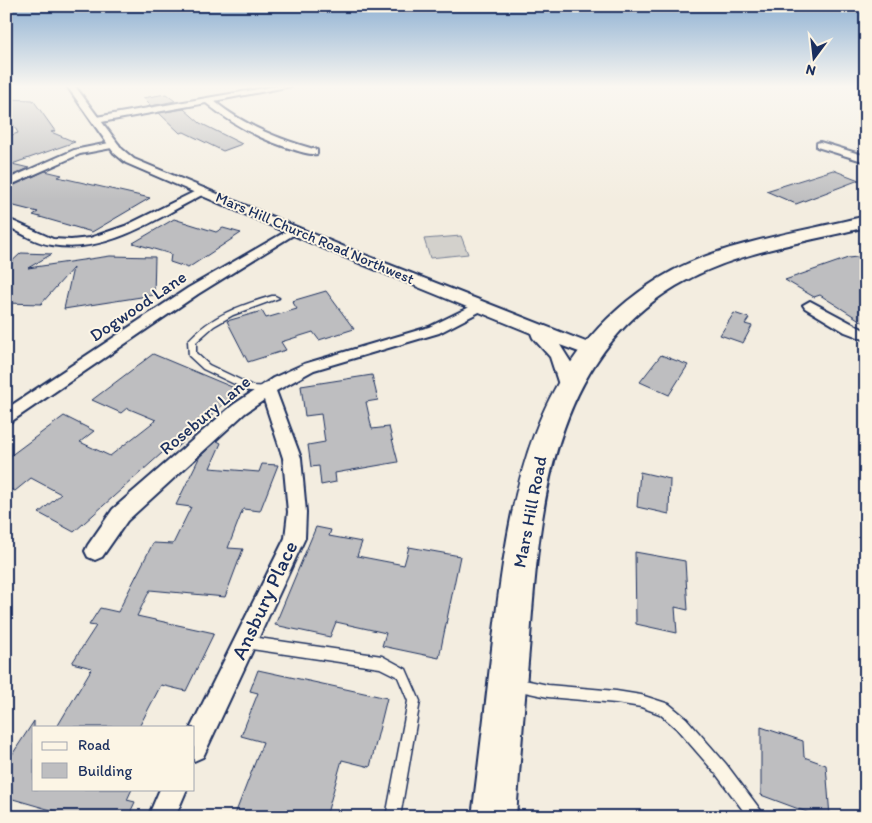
<svg xmlns="http://www.w3.org/2000/svg" width="872" height="823" font-family="Itim,sans-serif">
<style>
.green{fill:#d3d1cc;stroke:#778095}
.building{fill:#bebec0;stroke:#1b2f5e}
.lines{fill:none;stroke-linecap:round;stroke-linejoin:round}
.service-casing{stroke:#1b2f5e;stroke-width:3}
.minor-casing{stroke:#1b2f5e;stroke-width:4}
.tertiary-casing{stroke:#1b2f5e;stroke-width:4}
.primary-casing{stroke:#1b2f5e;stroke-width:4}
.service{fill:#fcf5e5;fill-rule:evenodd}
.minor{fill:#fcf5e5;fill-rule:evenodd}
.tertiary{fill:#fcf5e5;fill-rule:evenodd}
.primary{fill:#fcf5e5;fill-rule:evenodd}
.labels{text-anchor:middle;dominant-baseline:central;stroke-width:4;stroke-linejoin:round;paint-order:stroke}
.far-street-label{font-size:15px;fill:#1b2f5e;stroke:#fcf5e5}
.street-label{font-size:18px;fill:#1b2f5e;stroke:#fcf5e5}
.near-street-label{font-size:21px;fill:#1b2f5e;stroke:#fcf5e5}
</style>
<rect width="100%" height="100%" fill="#f3ede0"/>
<filter id="ink" filterUnits="userSpaceOnUse"><feTurbulence type="fractalNoise" baseFrequency=".02" numOctaves="2"/><feDisplacementMap in="SourceGraphic" scale="10" xChannelSelector="R" yChannelSelector="G"/><feConvolveMatrix kernelMatrix="1 2 1 2 8 2 1 2 1" color-interpolation-filters="sRGB"/></filter>
<g filter="url(#ink)">
<path class="green" d="M461,236L468,254L430,258L424,239Z"/>
<path class="building" d="M166,94L175,101L151,106L143,98Z
M6,99L33,100L55,131L51,132L75,142L12,164L29,168L6,178V137L18,133L9,117L14,116L6,106Z
M184,109L200,123L242,144L223,151L184,132L180,133L159,113Z
M833,170L859,180L796,204L766,191Z
M45,171L62,175L58,177L150,198L92,232L33,215L38,212L6,204V189Z
M174,219L216,232L223,228L241,233L188,268L170,262L171,254L133,243Z
M21,253L52,254L28,268L110,256L155,257L154,295L64,309L73,268L41,304L6,303V267Z
M866,256V324L820,295L814,297L785,280L848,258Z
M326,291L354,329L319,340L313,332L281,342L286,350L248,362L227,321L262,311L266,318L297,309L292,301Z
M734,313L749,318L745,324L752,326L743,343L720,335Z
M153,354L239,390L176,448L171,445L74,532L39,513L61,494L31,478L15,491L6,487V459L64,416L94,431L80,442L110,456L156,420L127,408L121,413L92,400Z
M661,355L688,365L669,395L640,382Z
M372,375L378,400L366,402L372,429L389,427L398,462L335,473L336,482L321,485L319,466L311,467L308,445L325,442L321,414L305,416L301,386Z
M217,441L221,443L210,468L259,472L262,464L278,465L260,511L243,509L228,548L243,549L225,597L150,590L137,616L214,633L186,691L161,685L139,727H57L92,668L72,663L96,626L89,625L100,608L118,612L153,543L173,544L191,507L176,505L200,456Z
M640,472L670,479L669,514L637,507Z
M316,527L331,530L329,536L362,542L357,556L404,565L409,547L460,556L439,658L382,646L386,633L336,622L330,637L275,625Z
M635,552L685,561L688,610L675,607L677,633L636,624Z
M258,670L387,698L370,767L342,760L326,817H234L263,742L241,736L258,693L250,691Z
M34,721V789H132L127,800L135,802L128,817H75L6,797V764Z
M761,727L803,741L804,757L826,765L830,817H820L761,795Z"/>
<g class="lines">
<defs>
<path id="service" d="M272,296H275L279,298L233,315L214,326L196,342V353L209,365L253,386L270,387L271,389L270,391H249L203,369L189,356L188,341C210,316 241,305 272,296Z
M245,636L382,656L406,669L420,701L400,817H386L408,701L398,677L380,668L245,648L241,646L239,642L241,638Z
M515,678L548,685L616,691L641,695L669,704L686,718L726,764L762,812L764,817H748L716,774L676,728L660,714L641,707L616,703L548,697L515,690L511,688L509,684L511,680Z"/>
<path id="minor" d="M276,86H291L214,101C245,126 279,139 317,150V154C310,155 302,152 295,150C261,140 233,125 206,103L96,123L92,120L96,117Z
M114,142L119,145L117,147L80,154L6,187V180L74,150Z
M820,142L866,156V162L817,147V143Z
M202,188L206,189L207,191L206,193C159,217 107,255 52,245C36,243 21,233 6,225V218L53,239L71,240L90,238L125,226Z
M294,227L298,228L300,230L298,232L198,294L12,421L6,423V409L188,288Z
M810,301L866,331V340L845,332L805,308L803,305Z
M480,302L485,303L487,306L485,309L439,333L314,370L276,391L301,458L306,512L305,538L203,757L194,761V727H191L285,538L288,512L283,458L264,400L245,413L127,521L102,557L95,560L88,557L85,551L88,545L113,509L233,405L273,378L304,364L429,327Z
M160,789H187L175,817H148Z"/>
<path id="tertiary" d="M67,86H75L122,149L134,159L347,248L596,346L599,350L596,354L590,356L560,345L572,364L578,386L575,391L568,392L561,391L550,357L533,338L531,333L337,254L126,163L114,153Z"/>
<path id="primary" d="M866,216V227C803,243 733,252 676,286C551,361 540,506 530,638C525,697 520,757 516,817H472C480,755 487,693 494,631C511,492 531,358 660,278C716,243 802,232 866,216Z"/>
</defs>
<use href="#service" class="service-casing"/>
<use href="#minor" class="minor-casing"/>
<use href="#tertiary" class="tertiary-casing"/>
<use href="#primary" class="primary-casing"/>
<use href="#service" class="service"/>
<use href="#minor" class="minor"/>
<use href="#tertiary" class="tertiary"/>
<use href="#primary" class="primary"/>
</g>
</g>
<linearGradient id="sky" x2="0" y2="1"><stop stop-color="#8fb1d3"/><stop offset="0.43" stop-color="#faf7f1"/><stop offset="1" stop-color="#faf7f1" stop-opacity="0"/></linearGradient>
<rect width="872" height="201" fill="url(#sky)"/>
<g class="labels">
<g class="far-street-label">
<text transform="translate(315 238) rotate(23)">Mars Hill Church Road Northwest</text>
</g>
<g class="street-label">
<text transform="translate(138 306) rotate(-34)">Dogwood Lane</text>
<text transform="translate(205 415) rotate(-40)">Rosebury Lane</text>
<text transform="translate(530 512) rotate(-79)">Mars Hill Road</text>
</g>
<g class="near-street-label">
<text transform="translate(264 600) rotate(-65)">Ansbury Place</text>
</g>
</g>
<rect width="872" height="823" fill="none" stroke="#fcf5e5" stroke-width="25"/>
<rect x="12" y="12" width="847" height="798" fill="none" stroke="#1b2f5e" stroke-width="2" filter="url(#ink)"/>
<rect x="32" y="726" width="162" height="65" fill="#fcf5e5" stroke="#a2a6af"/>
<rect x="42" y="742" width="25" height="8" fill="#fcf5e5" stroke="#a2a6af"/>
<text x="78" y="750" font-size="15" fill="#1b2f5e">Road</text>
<rect x="42" y="763" width="25" height="15" fill="#bebec0" stroke="#a2a6af"/>
<text x="78" y="776" font-size="15" fill="#1b2f5e">Building</text>
<g transform="translate(814 58) rotate(195)" stroke="#fcf5e5" stroke-width="4" paint-order="stroke">
<path d="M0-4L9 19L0 12L-9 19Z" fill="#1b2f5e"/>
<text y="-8" font-size="14" font-weight="bold" text-anchor="middle" fill="#1b2f5e">N</text>
</g>
</svg>
